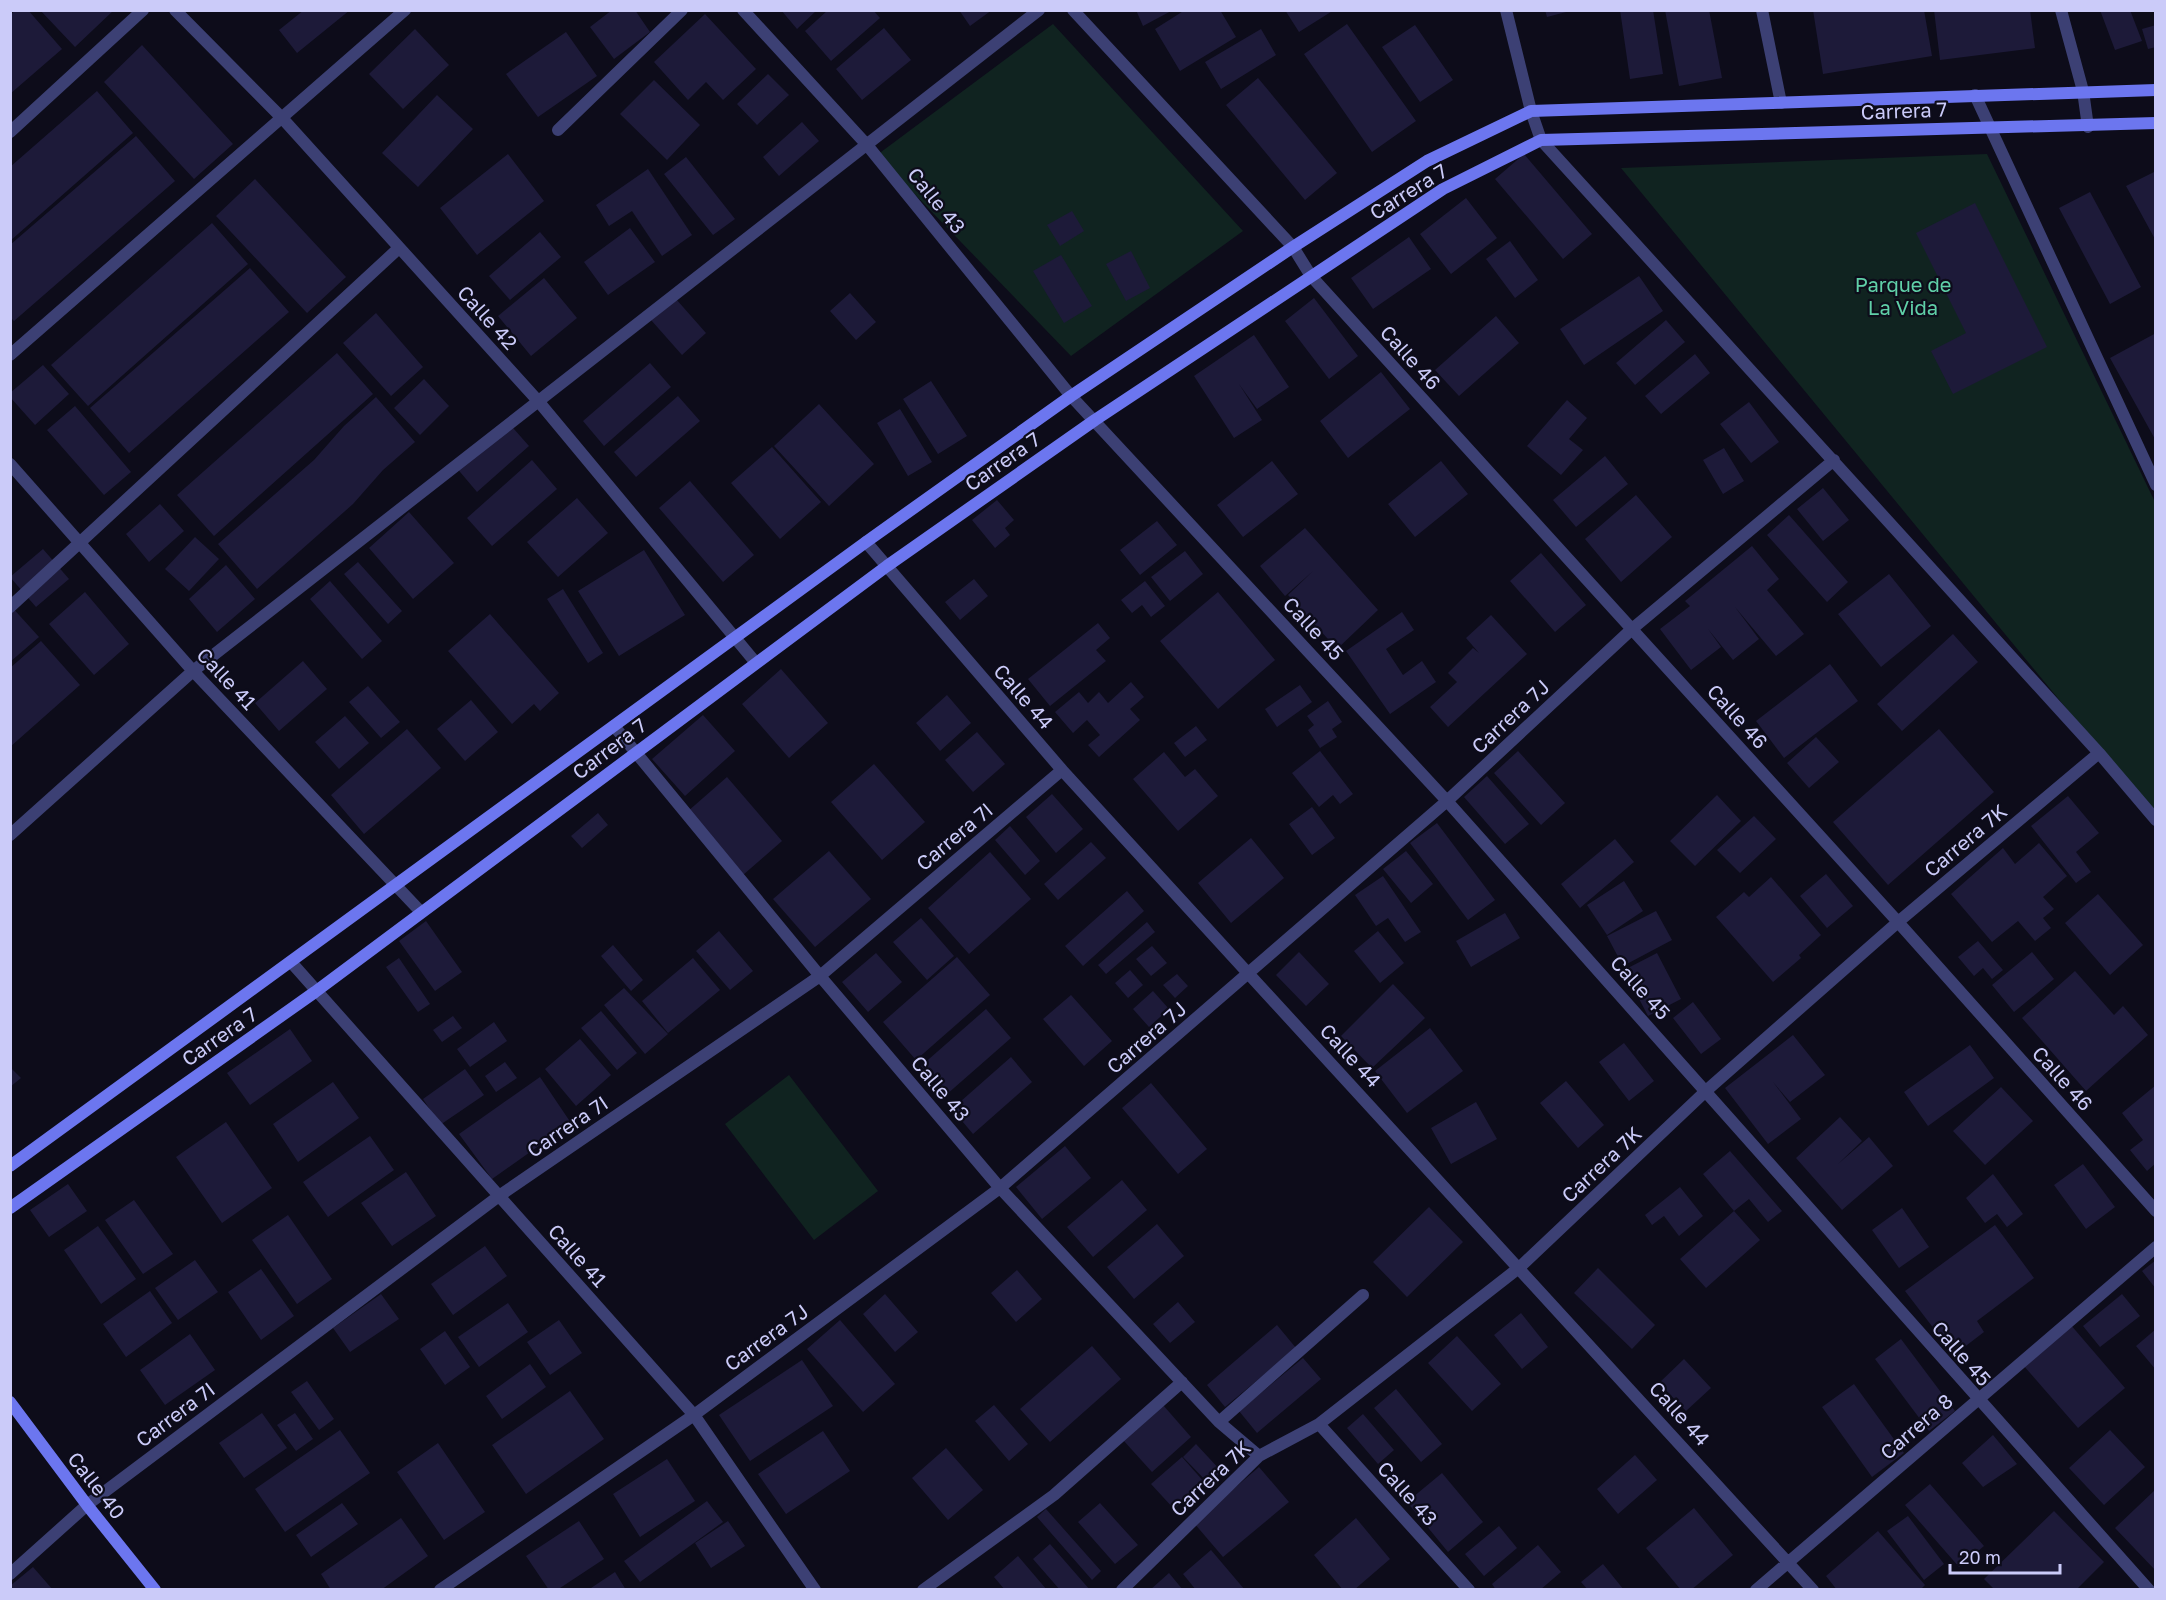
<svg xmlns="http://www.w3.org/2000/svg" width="2166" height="1600" font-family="'Golos Text',sans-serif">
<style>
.green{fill:#102320}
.building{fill:#1d1a39}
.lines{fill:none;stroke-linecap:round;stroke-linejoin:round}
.street{stroke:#3c4074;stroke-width:12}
.secondary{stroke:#6c76ef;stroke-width:12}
.labels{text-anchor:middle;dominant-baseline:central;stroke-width:4.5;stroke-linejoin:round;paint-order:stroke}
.street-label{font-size:20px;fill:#cbcbf9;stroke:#0d0c1a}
.park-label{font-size:20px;fill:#60d0a8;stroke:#0d0c1a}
</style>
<rect width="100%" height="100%" fill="#0d0c1a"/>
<path class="green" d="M1053,24L1243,231L1071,356L877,155Z
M1987,154L2155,502V816L1621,168Z
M789,1075L878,1191L814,1240L725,1124Z"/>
<path class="building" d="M16,10H28L62,49L10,94V15Z
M40,10H114L75,47Z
M304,10H350L297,53L279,30Z
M612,10H635L650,32L614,59L590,27Z
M781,10H817L797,29Z
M828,10H873L880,18L831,61L805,31Z
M959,10H992L970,26Z
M1136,10H1173L1143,26Z
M1185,10H1220L1236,37L1180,71L1155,29Z
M1285,10H1334L1299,32Z
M1545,10H1570V11L1547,17Z
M1620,10H1653L1663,74L1630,79Z
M1665,10H1709L1722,78L1679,86Z
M1813,10H1924L1932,56L1823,74Z
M1934,10H2030L2035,48L1940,60Z
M2100,10H2130L2142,41L2115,50Z
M705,14L756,69L723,100L706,82L688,100L654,62Z
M1347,24L1416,121L1372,152L1304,54Z
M1415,25L1453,80L1420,102L1382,47Z
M2156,25V47L2148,49L2142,29Z
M884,28L911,60L862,100L836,69Z
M415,29L449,65L403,109L369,74Z
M1261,29L1276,55L1221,89L1205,62Z
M566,32L597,76L538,117L506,74Z
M142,45L233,144L194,179L104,82Z
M768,74L789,95L757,125L737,104Z
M1258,78L1337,173L1305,200L1226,105Z
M654,80L700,125L667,160L620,114Z
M97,91L133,133L10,241V167Z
M437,95L473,129L418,187L382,153Z
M802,122L819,141L779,176L763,157Z
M136,136L175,181L14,321L10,317V245Z
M508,154L544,201L477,255L440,208Z
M1524,154L1592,234L1563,259L1495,179Z
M686,157L735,219L713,235L664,174Z
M648,169L692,235L662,256L632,211L609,226L596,205Z
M2154,172L2156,175V241L2126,186Z
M255,179L346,277L307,313L216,216Z
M2090,192L2141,287L2110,304L2059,208Z
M1466,198L1497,238L1451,274L1420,234Z
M1975,203L2047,347L1953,394L1931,351L1966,333L1916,233Z
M1072,211L1084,231L1060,246L1047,225Z
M212,223L248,264L88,406L51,365Z
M630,228L655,262L608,295L584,262Z
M540,232L561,257L510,300L489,276Z
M1409,237L1431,269L1373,309L1351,278Z
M1510,241L1538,280L1515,298L1486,259Z
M1131,251L1150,288L1126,301L1106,264Z
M1061,255L1092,306L1064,323L1033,271Z
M250,268L289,312L129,453L90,408Z
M1639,276L1663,311L1584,365L1560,329Z
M544,278L577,318L531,356L498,316Z
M850,293L876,322L856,340L830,311Z
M1314,298L1358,356L1329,379L1285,321Z
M676,299L706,333L682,355L651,320Z
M376,313L423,367L391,396L343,343Z
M1496,316L1519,343L1459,396L1435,370Z
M1666,320L1685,342L1635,385L1616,363Z
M2156,333V441L2110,358Z
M1254,335L1289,387L1257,409L1239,384L1262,420L1234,438L1194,376Z
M337,353L373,394L214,536L177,495Z
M1695,354L1710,373L1661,414L1645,396Z
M650,363L671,387L604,446L583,421Z
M43,365L69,394L35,425L10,397V393Z
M1381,372L1410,409L1348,458L1320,421Z
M424,379L449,406L420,435L394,408Z
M931,381L967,436L938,454L903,399Z
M678,396L700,421L636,477L614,452Z
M376,397L415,442L383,470L353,504L257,589L218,544L314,460L344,426Z
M1567,400L1587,418L1569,439L1583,450L1561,475L1527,446Z
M1749,402L1779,442L1751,463L1720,424Z
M819,404L874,464L829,506L774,446Z
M75,406L131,472L104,495L47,430Z
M900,409L932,462L908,476L877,423Z
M507,421L529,446L477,492L455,466Z
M772,447L821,502L780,539L731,483Z
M1724,448L1744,481L1723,494L1703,460Z
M1605,456L1628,484L1576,527L1553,500Z
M532,460L557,489L492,546L467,518Z
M1272,461L1298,494L1243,537L1217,505Z
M1441,461L1468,494L1415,537L1388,504Z
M690,481L754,555L723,582L659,508Z
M1823,488L1849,520L1823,541L1797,509Z
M1636,495L1672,537L1621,582L1585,539Z
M577,498L608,533L558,577L527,542Z
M997,500L1014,520L1005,528L1010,535L995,548L972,520Z
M160,504L184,531L149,562L126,534Z
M409,512L454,563L413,599L369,548Z
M1789,515L1848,582L1827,602L1767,535Z
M1157,521L1177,545L1140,575L1120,550Z
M1305,528L1378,610L1337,649L1288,595L1313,571L1285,596L1260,566Z
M195,537L219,559L189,591L165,569Z
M1752,546L1779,579L1767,590L1804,634L1776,656L1735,607L1759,639L1733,660L1708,629L1721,647L1691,670L1660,629L1690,606L1685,601Z
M43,549L69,579L36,607L10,577Z
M644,550L685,615L619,656L578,591Z
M1185,551L1203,574L1170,601L1151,577Z
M1541,553L1586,605L1555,632L1510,581Z
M358,562L402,611L388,624L344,574Z
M226,565L255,599L217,632L189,599Z
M1889,574L1931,626L1881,667L1838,614Z
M974,579L988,596L960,620L945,602Z
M330,581L382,641L362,659L310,599Z
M1145,581L1165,606L1151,617L1142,605L1132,613L1121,600Z
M563,589L603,653L588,663L547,599Z
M85,592L129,644L94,675L49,624Z
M1218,592L1275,660L1218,709L1160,641Z
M10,605L39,637L10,662Z
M1402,612L1414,630L1386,649L1403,675L1422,661L1436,682L1390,714L1346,651Z
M490,614L559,693L540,711L534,704L512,724L448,651Z
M1491,615L1527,654L1448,727L1430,707L1457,682L1448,673L1473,648L1479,653L1466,638Z
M1098,623L1110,638L1096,650L1106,661L1050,706L1028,679Z
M1953,634L1978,662L1902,731L1877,704Z
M41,641L80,685L10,747V668Z
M303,661L327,689L279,731L255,703Z
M1830,664L1858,701L1784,758L1756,721Z
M781,669L828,723L789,758L742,704Z
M1131,682L1144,697L1130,709L1140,720L1099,757L1088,745L1100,735L1087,720L1073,733L1055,712L1079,692L1088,703L1099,692L1108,703Z
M1300,685L1312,702L1277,727L1265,709Z
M368,686L400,722L381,738L349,702Z
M947,695L971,723L940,751L916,723Z
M471,700L498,732L465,761L437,729Z
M1328,701L1342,722L1332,729L1337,737L1320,748L1308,730L1314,725L1307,716Z
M703,715L735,751L685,796L652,759Z
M345,716L369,743L339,769L315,742Z
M1196,726L1207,740L1185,757L1174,743Z
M407,729L441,768L364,834L331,795Z
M1939,729L1994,792L1888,885L1833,822Z
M977,732L1005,764L973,792L945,760Z
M1816,737L1839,762L1809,788L1787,763Z
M1320,751L1353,794L1340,804L1333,795L1319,807L1292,773Z
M1518,751L1565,803L1541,825L1494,773Z
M1164,752L1185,777L1195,769L1218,796L1178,831L1133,779Z
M874,764L925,822L882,860L831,802Z
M1487,776L1529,824L1505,844L1464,797Z
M727,777L782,841L743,875L687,812Z
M1052,794L1083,829L1056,853L1026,817Z
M1717,795L1741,821L1695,866L1670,841Z
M2068,796L2099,833L2076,852L2091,872L2076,883L2031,826Z
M1312,807L1335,838L1312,855L1289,824Z
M598,813L608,825L582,848L571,836Z
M1754,816L1776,839L1740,873L1717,850Z
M1437,823L1495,900L1468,920L1410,843Z
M1010,826L1040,861L1025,875L995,840Z
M1251,838L1284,878L1231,923L1198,883Z
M1615,839L1634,862L1580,908L1561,884Z
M1091,842L1106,858L1058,900L1044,884Z
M2039,843L2067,876L2043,897L2054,909L2043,918L2051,928L2035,941L2018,921L1992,942L1951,894L2003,848L2015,864Z
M829,851L871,899L815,947L773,899Z
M1406,851L1433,884L1411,903L1383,869Z
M990,852L1031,899L969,954L928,908Z
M1826,874L1853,906L1827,928L1800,896Z
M1383,876L1421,932L1405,942L1388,918L1376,926L1355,895Z
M1771,877L1821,935L1799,955L1801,958L1773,982L1716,917L1744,892L1749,897Z
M1624,881L1643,911L1607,935L1587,905Z
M1127,891L1144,911L1083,966L1065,946Z
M2098,894L2143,945L2110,975L2065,923Z
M1656,911L1672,940L1623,966L1607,936Z
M1505,913L1520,938L1471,967L1456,941Z
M921,918L954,956L927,980L893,942Z
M426,921L462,972L435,991L399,941Z
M1147,922L1155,932L1106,974L1098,965Z
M719,931L753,971L730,990L696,951Z
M1378,931L1404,963L1380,983L1354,951Z
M1978,941L2003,970L1992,979L1983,968L1974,976L1958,957Z
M613,945L643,980L631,991L601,956Z
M1152,946L1167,963L1151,976L1136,959Z
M1299,952L1329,984L1306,1006L1276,975Z
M2032,952L2054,979L2014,1012L1992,985Z
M876,953L902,982L868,1012L842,982Z
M1657,953L1681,999L1648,1016L1624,970Z
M957,957L990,995L916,1060L883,1022Z
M399,958L430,1004L418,1012L386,967Z
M693,958L720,990L668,1033L642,1001Z
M1130,970L1143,985L1128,998L1115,983Z
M2075,971L2114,1015L2123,1006L2148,1035L2086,1091L2022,1018Z
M1177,974L1188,986L1175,998L1163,985Z
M1393,984L1425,1018L1372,1068L1341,1036Z
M624,988L668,1034L645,1054L604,1005Z
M1153,991L1169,1009L1149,1027L1133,1009Z
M1071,995L1112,1041L1084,1066L1043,1019Z
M1693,1002L1721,1039L1701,1054L1673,1018Z
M986,1009L1011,1038L946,1095L921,1066Z
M601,1011L637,1053L617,1070L581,1028Z
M453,1016L462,1028L442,1042L433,1030Z
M494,1022L507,1041L470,1067L457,1049Z
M1430,1028L1463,1071L1407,1113L1375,1071Z
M290,1029L312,1061L250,1105L227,1073Z
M1793,1035L1825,1075L1790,1102L1773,1082L1801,1119L1768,1144L1725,1088Z
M580,1039L611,1075L576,1106L545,1069Z
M1624,1043L1654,1081L1629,1101L1599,1062Z
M1970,1045L1994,1078L1928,1126L1904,1092Z
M1011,1057L1032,1082L973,1134L952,1109Z
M505,1062L517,1078L496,1092L485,1076Z
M10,1067L21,1078L10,1087Z
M465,1069L484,1095L440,1125L423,1099Z
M540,1077L571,1123L492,1179L459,1134Z
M1566,1081L1604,1125L1578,1148L1540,1103Z
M333,1082L359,1118L298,1162L273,1124Z
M1151,1083L1207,1149L1178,1174L1122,1108Z
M2156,1085V1163L2147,1171L2130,1150L2143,1140L2122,1113Z
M2001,1087L2033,1121L1985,1165L1953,1131Z
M1476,1102L1497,1139L1451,1164L1431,1128Z
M1840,1117L1862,1141L1838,1164L1869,1137L1893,1166L1842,1210L1796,1158Z
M226,1122L272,1188L222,1223L176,1157Z
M370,1136L394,1170L328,1217L303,1182Z
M1065,1146L1091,1178L1042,1219L1016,1187Z
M1730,1151L1782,1211L1768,1222L1749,1199L1734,1211L1760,1240L1706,1288L1680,1259L1734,1211L1703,1174Z
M2083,1164L2115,1207L2086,1229L2054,1185Z
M406,1172L436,1216L392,1246L361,1203Z
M1993,1174L2023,1214L2007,1227L1997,1214L1985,1223L1966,1198Z
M1122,1180L1147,1210L1093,1257L1067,1227Z
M68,1184L87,1211L49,1237L30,1210Z
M1680,1187L1703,1216L1679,1236L1664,1216L1652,1225L1645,1215Z
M134,1200L173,1254L143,1274L105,1220Z
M1429,1207L1463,1242L1407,1297L1373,1262Z
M1902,1208L1929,1247L1899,1268L1872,1230Z
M288,1215L332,1279L297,1304L252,1240Z
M1157,1224L1184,1256L1134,1299L1107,1267Z
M1995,1225L2034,1278L1977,1321L1984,1332L1954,1355L1905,1291Z
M98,1226L136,1279L101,1304L64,1250Z
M485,1246L507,1276L453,1315L431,1284Z
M195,1260L218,1292L178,1320L155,1288Z
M2156,1260V1289L2142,1271Z
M1598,1268L1655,1325L1632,1349L1574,1293Z
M261,1269L294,1316L261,1340L228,1292Z
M1017,1270L1042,1299L1016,1322L991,1293Z
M150,1291L172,1323L126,1357L103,1324Z
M381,1294L399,1319L350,1352L333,1328Z
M885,1294L918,1332L895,1352L863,1314Z
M2122,1294L2140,1316L2100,1347L2083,1326Z
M1178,1302L1195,1322L1170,1343L1153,1324Z
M508,1303L528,1332L479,1367L458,1337Z
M1521,1313L1548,1347L1522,1369L1494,1335Z
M559,1320L582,1353L550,1375L527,1342Z
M840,1320L895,1384L863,1412L807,1349Z
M2070,1324L2125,1388L2078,1428L2023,1365Z
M1277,1325L1296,1348L1225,1407L1207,1385Z
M2156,1329V1370L2136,1346Z
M445,1331L470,1367L445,1385L420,1349Z
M190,1334L215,1370L165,1405L140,1370Z
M1457,1336L1501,1384L1472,1411L1428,1363Z
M1901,1339L1955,1411L1929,1431L1875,1359Z
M1092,1346L1121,1379L1050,1442L1020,1409Z
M1303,1358L1321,1379L1257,1433L1239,1411Z
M1684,1359L1711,1388L1686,1411L1659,1383Z
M802,1360L833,1406L750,1461L719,1415Z
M530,1364L546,1387L502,1419L486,1396Z
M307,1381L334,1419L319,1430L291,1392Z
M1854,1384L1904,1453L1872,1477L1822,1407Z
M1396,1389L1442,1444L1421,1462L1374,1408Z
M570,1391L604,1439L526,1494L492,1445Z
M994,1405L1028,1444L1009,1461L975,1421Z
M1163,1405L1191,1437L1152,1472L1123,1440Z
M262,1413L287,1448L244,1478L219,1443Z
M295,1413L313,1439L296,1451L277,1425Z
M1363,1414L1394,1450L1378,1464L1347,1428Z
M340,1430L370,1473L285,1532L255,1489Z
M2110,1430L2145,1467L2104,1505L2069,1468Z
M823,1431L850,1471L786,1514L758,1474Z
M1993,1435L2017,1464L1983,1487L1962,1463Z
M438,1443L485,1512L444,1540L397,1472Z
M1196,1444L1222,1472L1209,1484L1183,1457Z
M946,1448L983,1490L948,1520L912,1478Z
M1635,1455L1657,1480L1618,1514L1597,1489Z
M1182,1457L1205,1483L1174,1509L1151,1484Z
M667,1459L695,1501L640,1537L613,1494Z
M1259,1467L1289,1502L1223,1557L1194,1523Z
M1442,1473L1483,1522L1448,1552L1407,1502Z
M1930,1484L1984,1546L1959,1567L1905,1505Z
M2156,1489V1571L2115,1528Z
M707,1501L723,1522L640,1582L624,1561Z
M342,1503L358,1524L311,1557L296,1535Z
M1100,1503L1138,1545L1115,1564L1078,1522Z
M1694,1508L1733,1555L1691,1590H1681L1646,1548Z
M1046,1509L1101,1571L1092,1580L1037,1517Z
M2054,1511L2104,1562L2076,1590H1995L1984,1579Z
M1908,1516L1944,1564L1924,1580L1887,1531Z
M401,1518L428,1556L381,1590H331L321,1574Z
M1356,1518L1390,1559L1354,1590H1343L1314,1555Z
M579,1521L604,1559L557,1590H549L526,1556Z
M728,1521L745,1546L711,1568L695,1543Z
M1499,1526L1517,1548L1484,1576L1465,1554Z
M1878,1531L1925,1585L1920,1590H1837L1826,1576Z
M1050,1544L1090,1590H1060L1033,1559Z
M1538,1545L1561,1572L1540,1590H1496L1492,1584Z
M1211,1550L1245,1590H1196L1183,1574Z
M1018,1556L1047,1590H1005L994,1577Z
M1603,1564L1624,1590H1588L1581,1582Z
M33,1567L53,1590H10V1586Z
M615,1572L626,1590H588Z
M1169,1573L1183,1590H1150Z"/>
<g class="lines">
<path class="street" d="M175,10L283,119L539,402L756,663
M743,10L867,145L1071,396L1447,801L2149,1590
M1073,10L1293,247L1311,276L1898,922L2156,1211
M1506,10L1531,111L1541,140L2099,753L2156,820
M1762,10L1781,103
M2061,10L2083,91L2088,127
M1975,95L2156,485
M558,130L682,10
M10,132L143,10
M10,355L405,10
M10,464L193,671L421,912
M866,542L1062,770L1813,1590
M10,607L399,248
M614,726L820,976L1000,1188L1219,1422L1259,1456
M10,835L193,671L1039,10
M291,962L694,1415L815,1590
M1219,1422L1363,1295
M1319,1424L1469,1590
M10,1574L87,1505L499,1196L820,976L1062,770
M440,1590L694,1415L1000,1188L1447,801L1632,629L1834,460
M923,1590L1054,1495L1182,1382
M1122,1590L1259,1456L1319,1424L1520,1267L1707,1090L1898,922L2099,753
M1756,1590L2156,1247"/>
<path class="secondary" d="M10,1166L866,542L1071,396L1293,247L1427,161L1531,111L2156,90
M10,1208L315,992L887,566L1095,420L1443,189L1541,140L2156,123
M10,1402L87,1505L155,1590"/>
</g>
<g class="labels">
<g class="street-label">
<text transform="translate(1904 110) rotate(-2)">Carrera 7</text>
<text transform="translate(1408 191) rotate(-32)">Carrera 7</text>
<text transform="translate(937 200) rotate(51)">Calle 43</text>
<text transform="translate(488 317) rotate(48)">Calle 42</text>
<text transform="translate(1411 357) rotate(48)">Calle 46</text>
<text transform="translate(1002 461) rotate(-35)">Carrera 7</text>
<text transform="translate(1314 628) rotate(47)">Calle 45</text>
<text transform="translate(227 678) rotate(47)">Calle 41</text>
<text transform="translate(1024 696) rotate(49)">Calle 44</text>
<text transform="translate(1510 716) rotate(-43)">Carrera 7J</text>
<text transform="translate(1738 716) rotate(48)">Calle 46</text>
<text transform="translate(609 748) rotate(-37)">Carrera 7</text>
<text transform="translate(954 836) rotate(-40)">Carrera 7I</text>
<text transform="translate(1965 840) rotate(-40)">Carrera 7K</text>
<text transform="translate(1641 987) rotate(48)">Calle 45</text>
<text transform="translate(219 1036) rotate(-35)">Carrera 7</text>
<text transform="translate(1146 1037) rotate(-41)">Carrera 7J</text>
<text transform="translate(1351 1055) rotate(47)">Calle 44</text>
<text transform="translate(2063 1078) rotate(48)">Calle 46</text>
<text transform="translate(941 1088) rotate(50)">Calle 43</text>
<text transform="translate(567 1126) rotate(-34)">Carrera 7I</text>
<text transform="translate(1601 1164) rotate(-43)">Carrera 7K</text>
<text transform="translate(578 1255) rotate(48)">Calle 41</text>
<text transform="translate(766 1337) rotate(-36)">Carrera 7J</text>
<text transform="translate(1962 1353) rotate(49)">Calle 45</text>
<text transform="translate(1680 1413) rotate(48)">Calle 44</text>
<text transform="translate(175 1414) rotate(-37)">Carrera 7I</text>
<text transform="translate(1916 1426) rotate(-41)">Carrera 8</text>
<text transform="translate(1210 1478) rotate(-43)">Carrera 7K</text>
<text transform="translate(97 1485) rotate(52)">Calle 40</text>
<text transform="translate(1408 1493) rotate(48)">Calle 43</text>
</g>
<g class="park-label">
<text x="1903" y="284">Parque de<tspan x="1903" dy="23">La Vida</tspan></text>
</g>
</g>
<rect width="2166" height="1600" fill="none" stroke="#cbcbf9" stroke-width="24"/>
<path d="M1950 1564v9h110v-9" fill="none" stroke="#cbcbf9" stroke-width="3"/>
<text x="1959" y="1564" font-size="18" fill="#cbcbf9" stroke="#0d0c1a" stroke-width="4.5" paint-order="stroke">20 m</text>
</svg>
